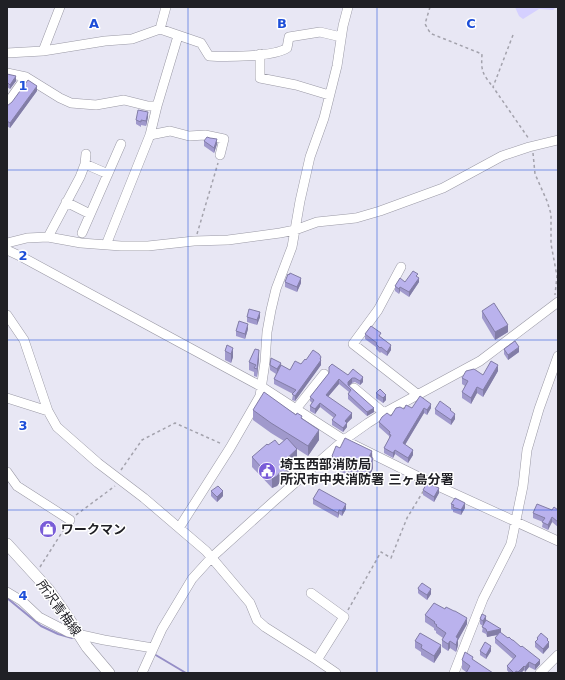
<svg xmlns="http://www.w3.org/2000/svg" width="565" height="680" font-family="'DejaVu Sans','Noto Sans JP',sans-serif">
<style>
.green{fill:#d5d0ff}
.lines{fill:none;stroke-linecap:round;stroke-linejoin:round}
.stream{stroke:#958ec6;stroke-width:2}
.minor-casing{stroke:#9a99a5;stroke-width:10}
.major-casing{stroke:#9a99a5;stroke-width:12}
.path{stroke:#a3a2ac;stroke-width:1.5;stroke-dasharray:3 3;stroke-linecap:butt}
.minor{stroke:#fff;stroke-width:9}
.major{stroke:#fff;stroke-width:11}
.wall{fill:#a099cc}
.shaded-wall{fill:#827da6}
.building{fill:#bab2ed;stroke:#827da6}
.grid{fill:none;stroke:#1d4ed8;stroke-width:1;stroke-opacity:0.55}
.labels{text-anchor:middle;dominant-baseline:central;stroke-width:3;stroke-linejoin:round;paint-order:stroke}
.poi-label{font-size:13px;font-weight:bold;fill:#202025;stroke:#fff;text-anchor:start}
.street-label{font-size:13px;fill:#202025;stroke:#fff}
.grid-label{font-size:13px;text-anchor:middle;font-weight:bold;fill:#1d4ed8;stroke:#fff;stroke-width:3;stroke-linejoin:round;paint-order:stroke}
</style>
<rect width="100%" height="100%" fill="#e8e7f4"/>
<path class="green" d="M515,7H556L553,10L539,9L523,19L519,16Z"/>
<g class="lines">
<path class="stream" d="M7,598L41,626L58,634L72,638
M154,654L186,673"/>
<defs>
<path id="minor" d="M160,29L201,43L209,56C225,57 274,57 287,48L289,37L320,32L341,37
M43,51L60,7
M7,53L43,51L105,41L132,39L160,29L166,7
M260,54V78L296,85L329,95
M7,73L26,77L60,98L71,103L96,105L124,100L148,106H157
M7,104L26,77
M150,135L170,131L189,136L205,135L224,139L220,155
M85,164L108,174
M66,202L90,214
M82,233L121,144
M48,237L80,177L85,164L86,154
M7,243L27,238L48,237L81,243L121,246H148L194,241L228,240L280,233L295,230L317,222L356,218L380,211L443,188L502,156L529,147L558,140
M106,245L150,135L157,106L178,36
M7,250L22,257L262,387L344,440L429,482L558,541
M401,267L378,310L353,344L417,394
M7,315L24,340L48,411L57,427L98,463L144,498L206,551L250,603L257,620L265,627L317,660L336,673
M354,388L384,413
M7,398L48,411
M296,409L324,374
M7,472L17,486L70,520
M179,528L230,448L260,396L265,362L267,332L271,310L276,289L292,247L300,201L310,157L324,118L337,66L343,26L348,7
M7,592L22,601L39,617L68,632L104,640L153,648
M311,593L344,617L317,660
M142,673L162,629L192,579L211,558L273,502L344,440L368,423L384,413L480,361L558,302
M454,673L483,599L511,544L523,486L527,450L539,409L558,356
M540,673L558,655"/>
<path id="major" d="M7,544L48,589L67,616L87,647L109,673"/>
</defs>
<use href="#minor" class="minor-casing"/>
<use href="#major" class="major-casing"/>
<path class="path" d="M430,7L425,24L429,31L432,34L482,54C481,71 482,73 493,87
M513,35L493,87L529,139
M533,153L535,174L547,201L551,214V244L557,276L555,295
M197,234L218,163
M121,470L142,440L175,423L222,444
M76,515L115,486
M40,567L66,526
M348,610L381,552L391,558L407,518L424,490"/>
<use href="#minor" class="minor"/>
<use href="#major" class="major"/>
</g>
<path class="wall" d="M7,74L16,81L10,89L7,87Z
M37,91L10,128L7,126V106Z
M148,117L146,126L141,125V127L136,124V120Z
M210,138L217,144L214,153L204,146V141Z
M418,277L419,282L409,297L400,291L399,294L395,291V286Z
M285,282L301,283L297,292L285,287Z
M482,311L508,332L495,340L482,318Z
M247,317H260L257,325L247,322Z
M248,329L245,339L236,336V331Z
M365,334L381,337L391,350L387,356L381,352L380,353L376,349V347L365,339Z
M227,345L233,357L231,363L225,360V351Z
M504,349L519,352L508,360L504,354Z
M321,357V365L295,401L292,400L293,394L274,384V379L276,374L270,370V365L281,366L290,370L301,364L306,360Z
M259,358L257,377L254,376V372L249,370V362Z
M353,369L363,382L360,385L355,382L352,383L349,386L374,412L367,416L348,399V394L349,392L339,384L328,397L352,418L347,423V427L343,432L332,425V420L334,418L320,407L315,414L310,411V406L312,403L310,401V397L329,373L348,375Z
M498,371L483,397L477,393L471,404L462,398V392L465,386L462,384V378L483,375Z
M376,393L386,400L383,403L376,398Z
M412,408H431L427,415L424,413L405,445L413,455L408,463L395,454L393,458L384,453V448L389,439V436L379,427V422L391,416Z
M435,409L451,411L455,419L451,425L435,414Z
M253,410L302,418L319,440L308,456L297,449V458L288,467L289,478L283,483L281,481L277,486L272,488L252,467V457L268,445H279L284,441L271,433L253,420Z
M340,448L372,458L373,468L368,481H366L365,482L332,468V456Z
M423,490L439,493L434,502L423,495Z
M211,491L223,496L217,502L211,496Z
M313,499L346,509L342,516L339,514L338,518L313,504Z
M451,504L465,508L461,515L453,512V510L451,509Z
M552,510H558V527L552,522L548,530L542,527L543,522L533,518V513Z
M418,588L431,594L427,600L419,594L418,593Z
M425,615L467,624L458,640V645L456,652L450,648L448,651L442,647V640L443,638L436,633V631L434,630V628L425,622Z
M480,619L486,621L540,664L535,670L529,667L525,672L524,670L521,673H509L507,670V666L513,659L495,643V638L497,635L487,637L486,634L482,632L483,626L480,624Z
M537,638L548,641L549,647L543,654L535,647V642L537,640Z
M415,641L441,652L434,663L421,655V652L415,648Z
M480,651H491L486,659L480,655Z
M462,660H473L493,673L466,672L462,669Z"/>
<path class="shaded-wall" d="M16,76V81L10,89V85Z
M37,86V91L10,128V123Z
M148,112V117L146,126V121Z
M217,139V144L214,153V148Z
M301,278V283L297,292V287Z
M419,278V282L409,297V292Z
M400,287V291L399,294V289Z
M260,312V317L257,325V320Z
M248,324V329L245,339V334Z
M508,325V332L495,340V332Z
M391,345V350L387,356V352Z
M519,347V352L508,360V355Z
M233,348V357L231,363V354Z
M259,350V358L257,377V369Z
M321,357V365L295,401V396Z
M281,363V368L277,374V369Z
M498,365V371L483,397V390Z
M363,377V382L360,385V381Z
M352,378V383L348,387V382Z
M339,379V384L326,399V395Z
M477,387V393L471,404V398Z
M386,395V400L383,403V398Z
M320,403V407L315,414V409Z
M431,404V408L427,415V410Z
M374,408V412L367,416V412Z
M424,408V413L403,448V443Z
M352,413V418L347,423V427L343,432V428L345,421Z
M455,414V419L451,425V420Z
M319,430V440L308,456V446Z
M297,449V458L283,471V462Z
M395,450V454L393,458V453Z
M413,450V455L408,463V458Z
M372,451L373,468L368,481V472L369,457Z
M289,468V478L283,483V473Z
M281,471V481L277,486L272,488V479Z
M366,471V481L365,482V473Z
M439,488V493L434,502V497Z
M223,491V496L217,502V497Z
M465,503V508L461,515V510Z
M346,504V509L342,516V511Z
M339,510V514L338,518V513Z
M552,517V522L548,530V525Z
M431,589V594L427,600V595Z
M486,616V621L483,626V621Z
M467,618V624L458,640V645L456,652V637Z
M501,629V634L487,637V632Z
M450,641V648L448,651V644Z
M549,642V647L543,654V649Z
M441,645V652L434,663V656Z
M491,646V651L486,659V655Z
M540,660V664L535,670V665Z
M529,662V667L525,672V667Z
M524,666V670L521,673H518Z"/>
<path class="building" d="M7,74L16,76L10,85L7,82Z
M28,80L37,86L10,123L7,121V106L12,102Z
M138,110L148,112L146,121L141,120V122L136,120Z
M207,137L210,138L217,139L214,148L204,141Z
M413,271L418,274L416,276L419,278L409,292L400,287L399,289L395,286L400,278L405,282Z
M290,273L301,278L297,287L285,282L288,274L289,275Z
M494,303L508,325L495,332L482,311Z
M249,309L260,312L257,320L247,317Z
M239,321L248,324L245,334L236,331Z
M371,326L381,333L379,336L391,345L387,352L381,347L380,348L376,344L377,343L365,334Z
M515,341L519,347L508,355L504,349Z
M227,345L233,348L231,354L225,351Z
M255,349L259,350L257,369L254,368L256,365L249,362Z
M313,350L319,354L321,357L320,359L321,360L295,396L292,394L296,390L274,379L281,365L290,370L295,361L301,364L305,359L306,360Z
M271,358L281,363L277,369L270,365Z
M491,361L498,365L483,390L477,387L471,398L462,392L468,381L462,378L466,371L474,369L483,375Z
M332,364L348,375L353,369L363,377L360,381L355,378H352L348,382V385L374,408L367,412L348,394L351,390L339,379L326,395L352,413L345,421L347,423L343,428L332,420L336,415L320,403L315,409L310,406L314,400L310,397L329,373V367Z
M380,389L386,395L383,398L376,393Z
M264,392L296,415L297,413L302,416L301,418L319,430L308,446L271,423L253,410Z
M420,396L431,404L427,410L424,408L403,443L413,450L408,458L395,450L393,453L384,448L391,435L389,434L390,432L379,422L382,417L387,413L391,416L396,408L400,407L404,409L406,405L412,408Z
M440,401L451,409L450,410L455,414L451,420L435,409Z
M287,438L297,449L283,462L289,468L283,473L281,471L277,476L272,479L252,457L267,444L268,445L275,440L279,445Z
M345,438L372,451L369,457L373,458L368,472L366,471L365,473L332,459L333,457L332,456L336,446L340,448Z
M427,483L439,488L434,497L423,490Z
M218,486L223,491L217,497L211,491Z
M319,489L346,504L342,511L339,510L338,513L313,499Z
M455,498L465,503L461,510L453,507L454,505L451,504Z
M537,504L552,510L554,507L558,510V522L552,517L548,525L542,522L545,518L533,513Z
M422,583L431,589L427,595L419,590L418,588Z
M434,603L445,609L446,607L454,611H455L467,618L456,637L458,638L456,645L450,641L448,644L442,640L446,633L436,626L437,625L434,623L435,622L425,615Z
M482,614L486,616L483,621L480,619Z
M486,620L501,629L487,632L486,629L482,627Z
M500,632L508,638L509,637L512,640H513L521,647L522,646L540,660L535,665L529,662L525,667L524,666L518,672L516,671L515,673H514L507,666L516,656L495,638Z
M420,633L441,645L434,656L421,648L422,645L415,641Z
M541,633L548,639L547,640L549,642L543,649L535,642L538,639L537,638Z
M485,642L491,646L486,655L480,651Z
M465,652L473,657L472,659L493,673H466L470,666L462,660Z"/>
<path class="grid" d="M188,7V673M377,7V673M7,170H558M7,340H558M7,510H558"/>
<defs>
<symbol id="civic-disc" viewBox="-11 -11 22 22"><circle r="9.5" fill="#795dd8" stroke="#fff"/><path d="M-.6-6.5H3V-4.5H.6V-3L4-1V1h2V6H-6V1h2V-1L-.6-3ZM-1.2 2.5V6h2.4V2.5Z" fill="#fff"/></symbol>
<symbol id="shop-disc" viewBox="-11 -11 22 22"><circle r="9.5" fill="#795dd8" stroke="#fff"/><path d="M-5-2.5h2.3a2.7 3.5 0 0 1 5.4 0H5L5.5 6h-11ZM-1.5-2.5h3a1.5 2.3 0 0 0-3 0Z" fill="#fff"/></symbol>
</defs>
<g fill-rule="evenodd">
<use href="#civic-disc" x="257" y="461" width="20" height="20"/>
<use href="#shop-disc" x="38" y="519" width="20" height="20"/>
</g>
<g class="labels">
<g class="poi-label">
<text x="280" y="464">埼玉西部消防局<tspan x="280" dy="15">所沢市中央消防署 三ヶ島分署</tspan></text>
<text x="61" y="529">ワークマン</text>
</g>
<g class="street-label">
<text transform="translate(59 608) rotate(54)">所沢青梅線</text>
</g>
</g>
<g class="grid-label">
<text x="94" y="28">A</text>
<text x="282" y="28">B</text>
<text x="471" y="28">C</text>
<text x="23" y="90">1</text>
<text x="23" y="260">2</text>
<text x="23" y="430">3</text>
<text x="23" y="600">4</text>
</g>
<rect width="565" height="680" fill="none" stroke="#202025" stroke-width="16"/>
</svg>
